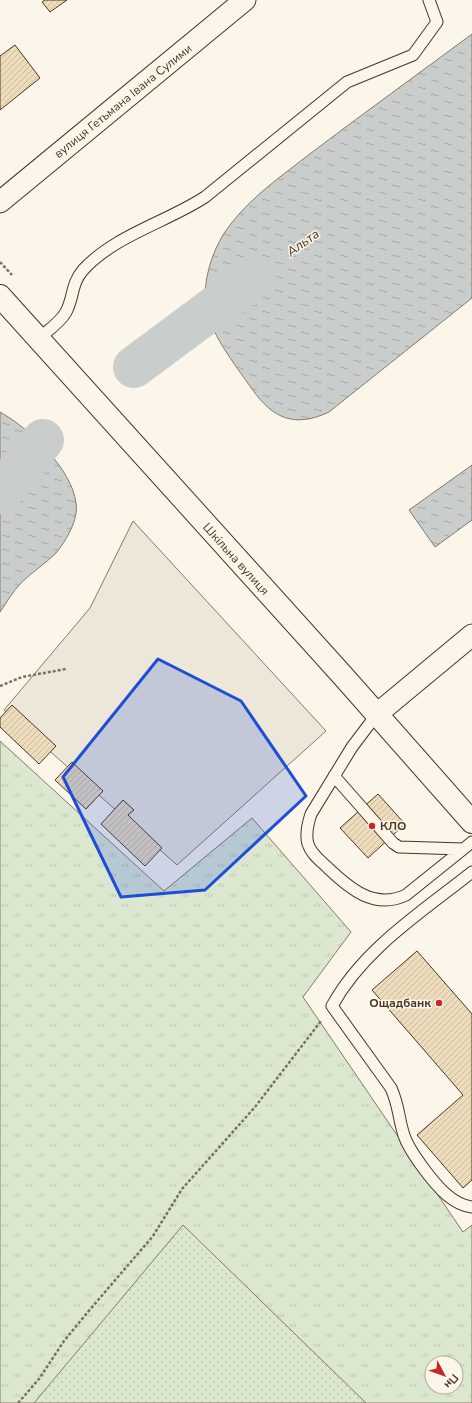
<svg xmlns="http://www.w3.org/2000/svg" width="472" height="1403" font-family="'Nunito Sans',sans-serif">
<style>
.grass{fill:url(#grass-tufts);stroke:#887966;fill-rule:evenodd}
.park{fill:url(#park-dots);stroke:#887966}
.parking{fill:#ede7d9;stroke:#887966}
.water{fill:url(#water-ripples);stroke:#887966}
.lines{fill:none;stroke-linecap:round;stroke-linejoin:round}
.river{stroke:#c9cecd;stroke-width:42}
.building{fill:url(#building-hatch);stroke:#4a3520}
.service-casing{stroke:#4a3520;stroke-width:13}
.minor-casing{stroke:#4a3520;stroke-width:23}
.secondary-casing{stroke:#4a3520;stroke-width:24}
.path{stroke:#7f6f5c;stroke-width:2.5;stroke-dasharray:3 2;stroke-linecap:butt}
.service{stroke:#fbf6e9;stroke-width:11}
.minor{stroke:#fbf6e9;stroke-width:21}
.secondary{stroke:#fbf6e9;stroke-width:22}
.marked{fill:#1d4ed8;fill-opacity:0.2;stroke:#1d4ed8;stroke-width:3;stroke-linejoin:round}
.poi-dot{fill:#c62828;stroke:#fbf6e9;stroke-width:1.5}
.labels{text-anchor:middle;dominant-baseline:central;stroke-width:3;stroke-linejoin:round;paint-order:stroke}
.street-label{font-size:12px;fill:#4a3520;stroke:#fbf6e9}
.poi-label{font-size:12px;font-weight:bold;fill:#4a3520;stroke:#fbf6e9;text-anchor:start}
.water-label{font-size:13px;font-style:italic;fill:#4a3520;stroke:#fbf6e9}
</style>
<defs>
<pattern id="grass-tufts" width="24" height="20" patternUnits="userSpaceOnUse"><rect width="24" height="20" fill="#dce7d0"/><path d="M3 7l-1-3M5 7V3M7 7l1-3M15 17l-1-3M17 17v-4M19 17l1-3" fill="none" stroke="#bec7b2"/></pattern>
<pattern id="park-dots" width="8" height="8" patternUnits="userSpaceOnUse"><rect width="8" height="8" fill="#dce7d0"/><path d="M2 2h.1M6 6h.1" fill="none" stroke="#bec7b2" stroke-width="1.8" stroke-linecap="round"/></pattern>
<pattern id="water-ripples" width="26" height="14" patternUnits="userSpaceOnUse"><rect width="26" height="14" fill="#c9cecd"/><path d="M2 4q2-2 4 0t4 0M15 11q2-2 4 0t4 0" fill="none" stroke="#a5a8a6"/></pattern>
<pattern id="building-hatch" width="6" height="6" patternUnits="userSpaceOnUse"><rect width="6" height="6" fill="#ecdcbc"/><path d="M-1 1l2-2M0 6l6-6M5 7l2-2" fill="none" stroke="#ccbda1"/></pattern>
</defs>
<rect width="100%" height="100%" fill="#fbf6e9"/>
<path class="grass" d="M0,741L164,891L252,818L351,932L303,997L463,1232L472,1225V1403H0ZM432,1363H456V1387H432Z"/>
<path class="park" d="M183,1225L366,1403H34Z"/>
<path class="parking" d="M133,521L326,731L177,865L4,710L90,608Z"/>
<path class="water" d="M472,34V298L329,412C295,428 273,419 252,389C236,366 207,330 205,301C204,276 214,245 230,225C252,196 283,175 311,153C364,113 418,74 472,34Z
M0,412C29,428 72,469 76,503C79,519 66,541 56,553C45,564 32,572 21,583C13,591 7,602 0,612Z
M472,465V520L435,547L409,510Z"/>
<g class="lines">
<path class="river" d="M134,367L255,277
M0,493L43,440"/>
</g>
<path class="building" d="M45,0H67L50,12L42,2Z
M15,45L40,78L0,110V56Z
M12,705L56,746L39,764L0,727V718Z
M72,762L103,791L86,809L55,780Z
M378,794L405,824L368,858L340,828Z
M123,800L134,810L128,815L162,848L145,866L101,824Z
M417,951L472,1014V1180L463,1188L417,1135L463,1095L372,990Z"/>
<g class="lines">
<defs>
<path id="service" d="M38,339C47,331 60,323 66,312C74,297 71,284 83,270C115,235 167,222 205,197L347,82L413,55L437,22L429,0
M377,714L352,747L311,814C308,823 305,834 308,844C311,854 321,861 328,868C350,889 375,910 406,895L472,842
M334,776L393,843L399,847L463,849
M472,872C422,912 363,949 332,1006L391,1088C399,1106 398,1115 403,1132C407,1149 434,1184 447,1195C454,1201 463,1206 472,1207"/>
<path id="minor" d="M0,202L245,0
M377,714L472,635"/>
<path id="secondary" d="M0,296L343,676L472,822"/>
</defs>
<use href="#service" class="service-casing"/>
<use href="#minor" class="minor-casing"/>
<use href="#secondary" class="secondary-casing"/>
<path class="path" d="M0,262L12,275
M0,686L22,677L66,669
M18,1403L39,1379L64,1341L87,1313L153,1236L182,1189L255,1107L321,1021"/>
<use href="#service" class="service"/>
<use href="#minor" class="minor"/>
<use href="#secondary" class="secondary"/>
</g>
<path class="marked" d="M158,659L241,701L306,796L205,890L121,897L63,777Z"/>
<g class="poi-dot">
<circle cx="372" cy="826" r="4"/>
<circle cx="439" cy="1003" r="4"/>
</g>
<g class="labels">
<g class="street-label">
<text transform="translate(123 101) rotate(-39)">вулиця Гетьмана Івана Сулими</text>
<text transform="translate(236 559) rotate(48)">Шкільна вулиця</text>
</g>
<g class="poi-label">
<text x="380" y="826">КЛО</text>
<text x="431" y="1003" text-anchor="end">Ощадбанк</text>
</g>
<g class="water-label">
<text transform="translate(303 243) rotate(-36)">Альта</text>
</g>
</g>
<g transform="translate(444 1375) rotate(131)"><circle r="19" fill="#fbf6e9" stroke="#b4a999"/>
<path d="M0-3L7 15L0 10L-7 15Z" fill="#c62828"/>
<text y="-6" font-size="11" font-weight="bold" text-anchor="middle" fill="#4a3520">Пн</text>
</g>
</svg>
